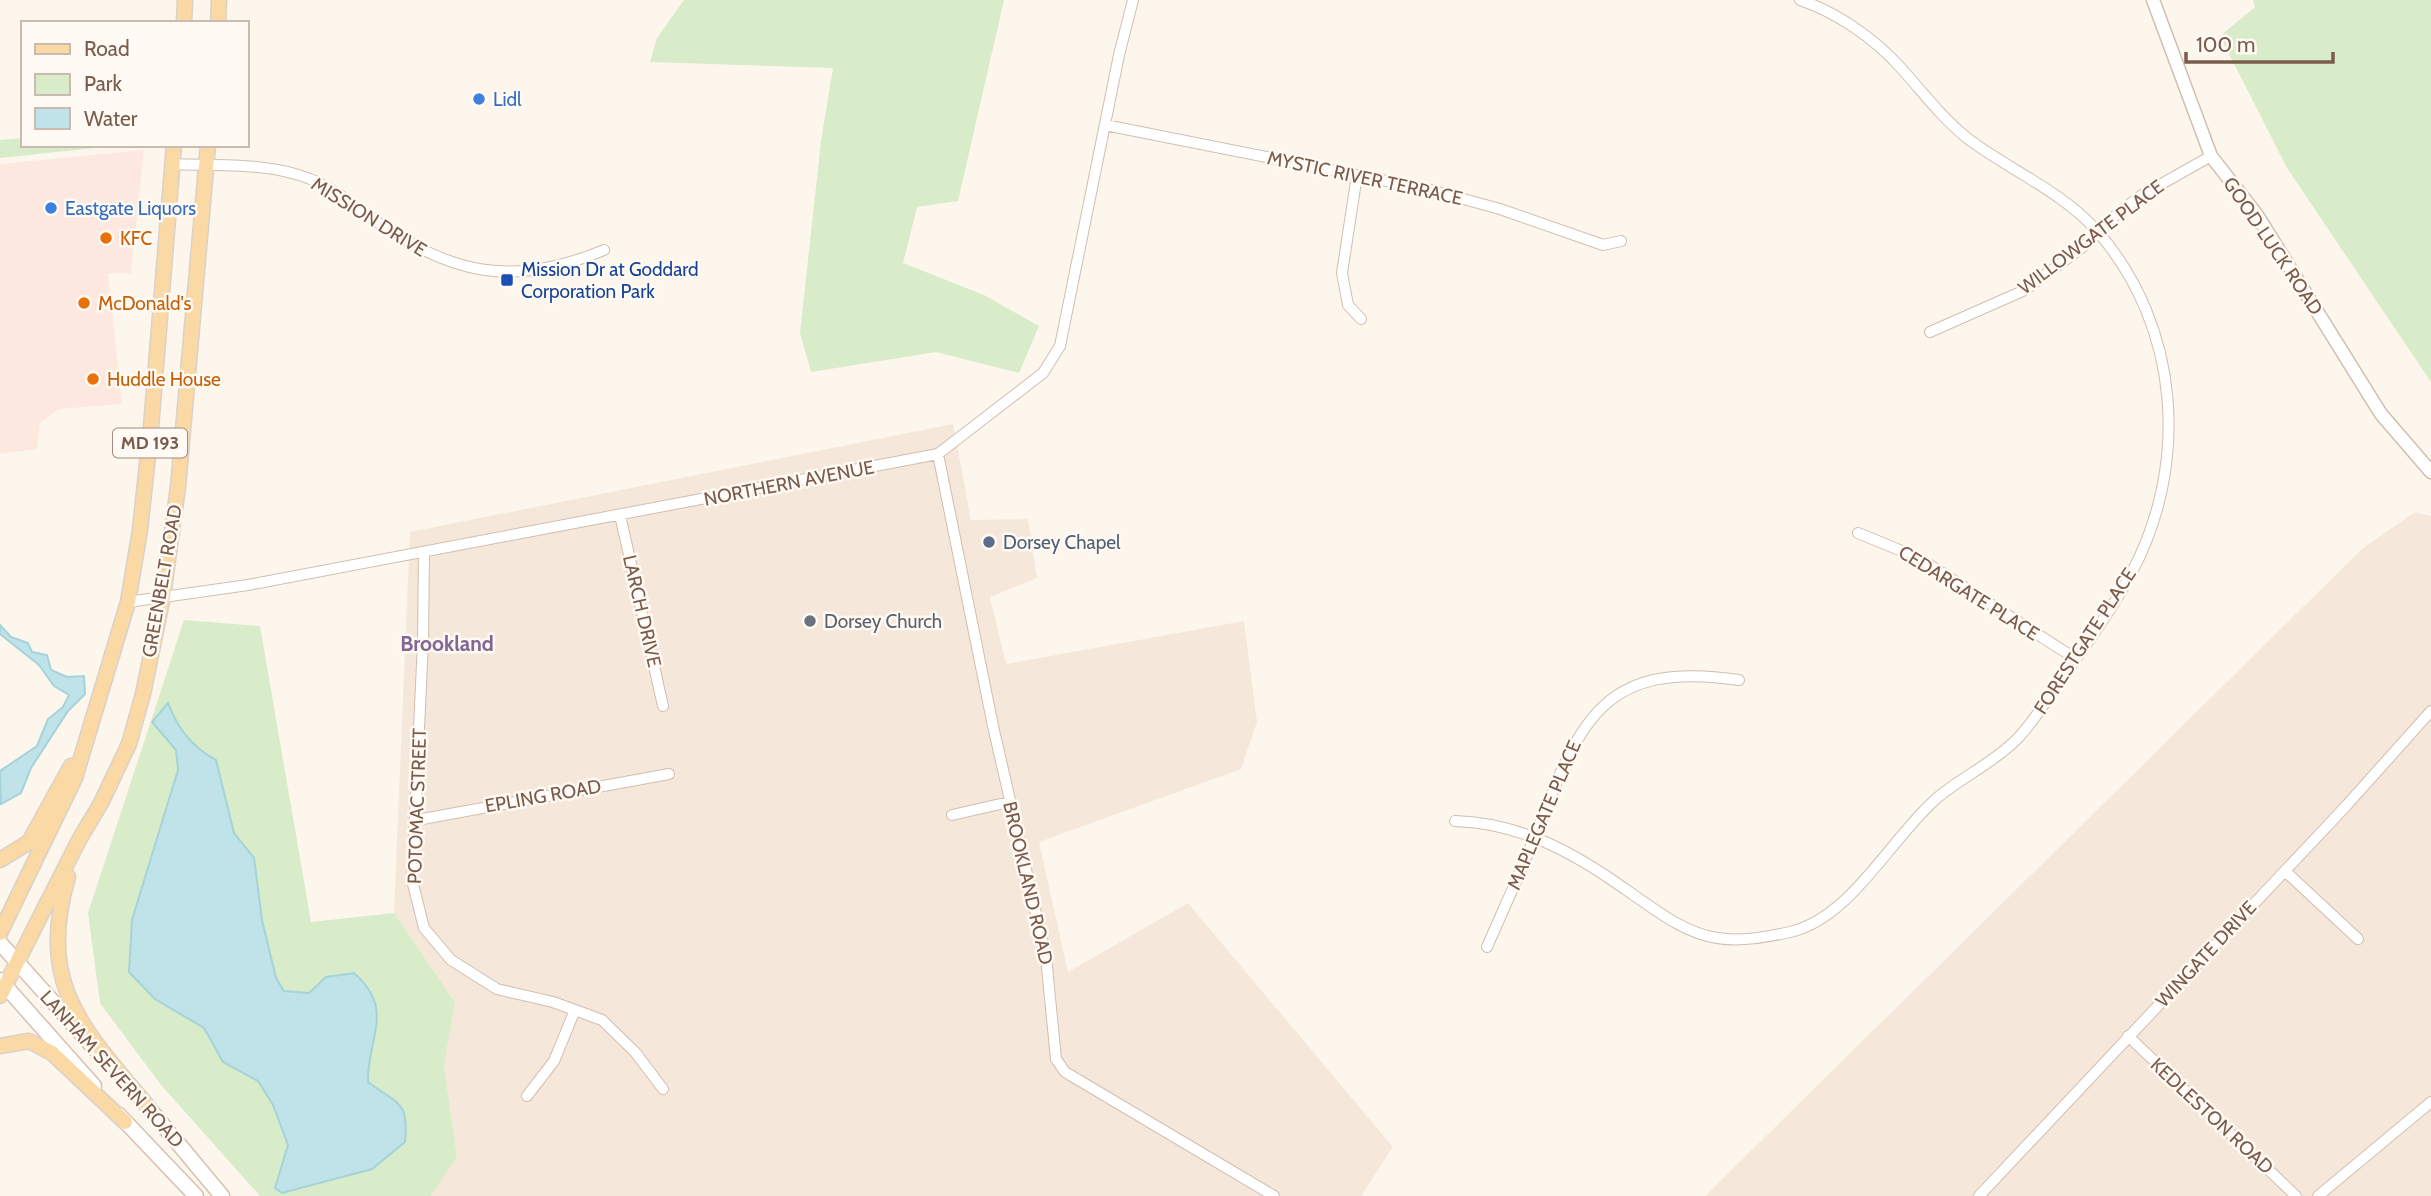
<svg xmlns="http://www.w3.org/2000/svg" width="2431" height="1196" font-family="Cabin,sans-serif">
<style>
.residential{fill:#f5e8da}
.commercial{fill:#fde8e0}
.green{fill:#d8ecc9}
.water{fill:#bfe3e8;stroke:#a5d3da;stroke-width:2}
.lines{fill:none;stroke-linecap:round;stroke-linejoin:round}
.minor-casing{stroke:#d1beb0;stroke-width:12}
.tertiary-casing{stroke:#d1beb0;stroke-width:15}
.secondary-casing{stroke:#d6c0b0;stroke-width:17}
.primary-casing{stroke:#dad1cd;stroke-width:17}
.minor{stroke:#fff;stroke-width:10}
.tertiary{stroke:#fff;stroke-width:12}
.secondary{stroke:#fff;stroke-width:14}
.primary{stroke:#fbd9a5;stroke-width:14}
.shop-dot{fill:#3f7fe0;stroke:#fffaf3;stroke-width:2.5}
.food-dot{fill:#e8710a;stroke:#fffaf3;stroke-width:2.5}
.transit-dot{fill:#1a4fb4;stroke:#fffaf3;stroke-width:2.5}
.service-dot{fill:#5c6f8a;stroke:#fffaf3;stroke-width:2.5}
.worship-dot{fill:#6b7280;stroke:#fffaf3;stroke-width:2.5}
.labels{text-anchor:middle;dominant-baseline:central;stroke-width:5;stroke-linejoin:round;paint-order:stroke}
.shield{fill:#fffaf3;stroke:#a28b7f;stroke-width:2}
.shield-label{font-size:18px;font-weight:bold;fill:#7a5c4d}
.shop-label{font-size:19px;fill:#366cbe;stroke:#fffaf3;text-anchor:start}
.street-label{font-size:19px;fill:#7a5c4d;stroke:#fffaf3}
.food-label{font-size:19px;fill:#c56008;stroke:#fffaf3;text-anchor:start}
.transit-label{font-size:19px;fill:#164399;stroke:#fffaf3;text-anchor:start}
.service-label{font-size:19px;fill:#4e5e75;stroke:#fffaf3;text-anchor:start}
.worship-label{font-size:19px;fill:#5b616d;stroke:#fffaf3;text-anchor:start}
.neighbourhood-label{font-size:21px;font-weight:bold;fill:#846695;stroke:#fffaf3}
</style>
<rect width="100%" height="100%" fill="#fdf6ec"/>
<path class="residential" d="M953,424L971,520L1028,519L1037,578L990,597L1006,664L1244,621L1257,722L1241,769L1039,842L1068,972L1188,903L1393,1147L1361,1196H431L457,1157L444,1066L455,1002L394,913L410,532Z
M2415,512L2431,516V1196H1705L2363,548Z"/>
<path class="commercial" d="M144,150L131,273H108L122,404L59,409L40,423L37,449L0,454V164Z"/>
<path class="green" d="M684,0H1004L958,201L917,207L903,263L984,295L1039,326L1019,373L936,352L811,372L800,333L821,141L833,68L650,62L657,38Z
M2253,0H2431V382L2287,168L2220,36L2255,7Z
M23,138V145H123L0,158V140Z
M184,620L260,626L311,922L394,913L455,1002L444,1066L457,1157L431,1196H260L161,1085L100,1003L88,913Z"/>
<path class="water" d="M0,625L11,637L28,643L32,652L47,655L51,670L67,677L84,676L85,694L68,711L31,768L21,793L1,804L0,771L37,746L48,719L63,707L69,695L54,686L39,665L0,634Z
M168,703C178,729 192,747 216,760L234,833L254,858L262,920L276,978L284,991L309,993L326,977L354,973C396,1010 367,1037 368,1082C398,1105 409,1100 405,1142L372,1169L282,1193L275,1188L288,1145L273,1105L258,1081L223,1062L204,1028L155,999L129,972L132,920L178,770L176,750L152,722Z"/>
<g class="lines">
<defs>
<path id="minor" d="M1105,125L1427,189L1500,209L1603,245L1621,241
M172,164C216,166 269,162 310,179C334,188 352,205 373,219C450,275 514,288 604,250
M1357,175L1342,273L1348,305L1361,319
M1930,332L2025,290L2088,243L2118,213L2142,195L2211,156
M938,454L993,726L1046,957L1056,1059L1065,1072L1274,1196
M620,515L663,706
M1858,533L1919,558L2076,659
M424,552L423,642L412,880L424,928L451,960L497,989L553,1002L602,1020L635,1052L663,1089
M128,602L248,585L938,454L1043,373L1060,346L1119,55L1133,0
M952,815L1009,802
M417,820L669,774
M1455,821C1520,823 1573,852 1625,889C1653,908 1683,933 1717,938C1741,942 1766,937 1790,932C1851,918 1890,839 1937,798C1962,777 1993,763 2016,740C2035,721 2048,697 2064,675C2088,643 2112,609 2131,574C2190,464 2180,327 2098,232C2062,191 2009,170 1967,138C1941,117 1922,91 1900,67C1874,38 1836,12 1800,0
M2285,871L2358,939
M1487,947C1504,908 1522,869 1538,829C1580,718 1606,660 1739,680
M2128,1036L2296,1196
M527,1096L554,1061L575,1010
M1979,1196L2346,806L2431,711
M2318,1196L2431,1102"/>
<path id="tertiary" d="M2153,0L2211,156L2257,215L2381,414L2431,472"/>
<path id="secondary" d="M0,943L98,1052
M0,980L94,1086
M142,1100L222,1196
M119,1115L196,1196"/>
<path id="primary" d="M184,23L185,0
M218,23L219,0
M0,860L29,842L71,766
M68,877C36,987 84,1029 149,1108
M0,933L75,778L128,602L140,530L151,427L174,145
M0,996L79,840L101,803L129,744L143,694L163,596L178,487L208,145
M0,1046L29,1041L52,1053L125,1122"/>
</defs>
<use href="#minor" class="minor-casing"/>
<use href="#tertiary" class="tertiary-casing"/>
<use href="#secondary" class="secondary-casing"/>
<use href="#primary" class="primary-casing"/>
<use href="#minor" class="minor"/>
<use href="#tertiary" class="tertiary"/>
<use href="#secondary" class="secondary"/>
<use href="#primary" class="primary"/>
</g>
<g class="shop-dot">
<circle cx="479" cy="99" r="7"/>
<circle cx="51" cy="208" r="7"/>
</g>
<g class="food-dot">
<circle cx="106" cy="238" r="7"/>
<circle cx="84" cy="303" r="7"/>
<circle cx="93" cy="379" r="7"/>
</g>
<rect class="transit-dot" x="500" y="273" width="14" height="14" rx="3.5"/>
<circle class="service-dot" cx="989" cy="542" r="7"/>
<circle class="worship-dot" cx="810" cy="621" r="7"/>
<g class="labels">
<rect class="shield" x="113" y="428.5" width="74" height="29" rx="5"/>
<g class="shield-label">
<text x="150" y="443">MD 193</text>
</g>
<g class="shop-label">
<text x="493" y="99">Lidl</text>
<text x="65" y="208">Eastgate Liquors</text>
</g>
<g class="street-label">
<text transform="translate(1365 178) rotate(12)">MYSTIC RIVER TERRACE</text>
<text transform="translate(369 217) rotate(32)">MISSION DRIVE</text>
<text transform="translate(2091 237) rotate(-37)">WILLOWGATE PLACE</text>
<text transform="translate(2273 246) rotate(56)">GOOD LUCK ROAD</text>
<text transform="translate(789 483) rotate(-11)">NORTHERN AVENUE</text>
<text transform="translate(162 581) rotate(-80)">GREENBELT ROAD</text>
<text transform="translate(1969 593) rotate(32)">CEDARGATE PLACE</text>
<text transform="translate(642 611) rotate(77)">LARCH DRIVE</text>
<text transform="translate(2085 641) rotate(-57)">FORESTGATE PLACE</text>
<text transform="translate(543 796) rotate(-10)">EPLING ROAD</text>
<text transform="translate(417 806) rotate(-88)">POTOMAC STREET</text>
<text transform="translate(1544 815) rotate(-67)">MAPLEGATE PLACE</text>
<text transform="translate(1028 883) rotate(77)">BROOKLAND ROAD</text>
<text transform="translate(2206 954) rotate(-47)">WINGATE DRIVE</text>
<text transform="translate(112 1069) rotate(48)">LANHAM SEVERN ROAD</text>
<text transform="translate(2212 1116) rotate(43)">KEDLESTON ROAD</text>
</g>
<g class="food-label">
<text x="120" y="238">KFC</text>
<text x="98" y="303">McDonald's</text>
<text x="107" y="379">Huddle House</text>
</g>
<g class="transit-label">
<text x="521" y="269">Mission Dr at Goddard<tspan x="521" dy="22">Corporation Park</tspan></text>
</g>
<g class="service-label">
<text x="1003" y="542">Dorsey Chapel</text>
</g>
<g class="worship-label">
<text x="824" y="621">Dorsey Church</text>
</g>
<g class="neighbourhood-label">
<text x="447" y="643">Brookland</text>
</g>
</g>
<rect x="21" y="21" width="228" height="126" fill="#fffaf3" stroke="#cabbb1" stroke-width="2"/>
<rect x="35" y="44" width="35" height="10" fill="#fbd9a5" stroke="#cabbb1" stroke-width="2"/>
<text x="84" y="56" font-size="21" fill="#7a5c4d">Road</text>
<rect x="35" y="74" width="35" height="21" fill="#d8ecc9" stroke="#cabbb1" stroke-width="2"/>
<text x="84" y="91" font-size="21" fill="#7a5c4d">Park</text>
<rect x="35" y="108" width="35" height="21" fill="#bfe3e8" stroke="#cabbb1" stroke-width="2"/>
<text x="84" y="126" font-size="21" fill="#7a5c4d">Water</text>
<path d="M2186 52v10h147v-10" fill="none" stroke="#7a5c4d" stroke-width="3.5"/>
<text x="2196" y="52" font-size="21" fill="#7a5c4d" stroke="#fffaf3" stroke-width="5" paint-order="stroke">100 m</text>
</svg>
